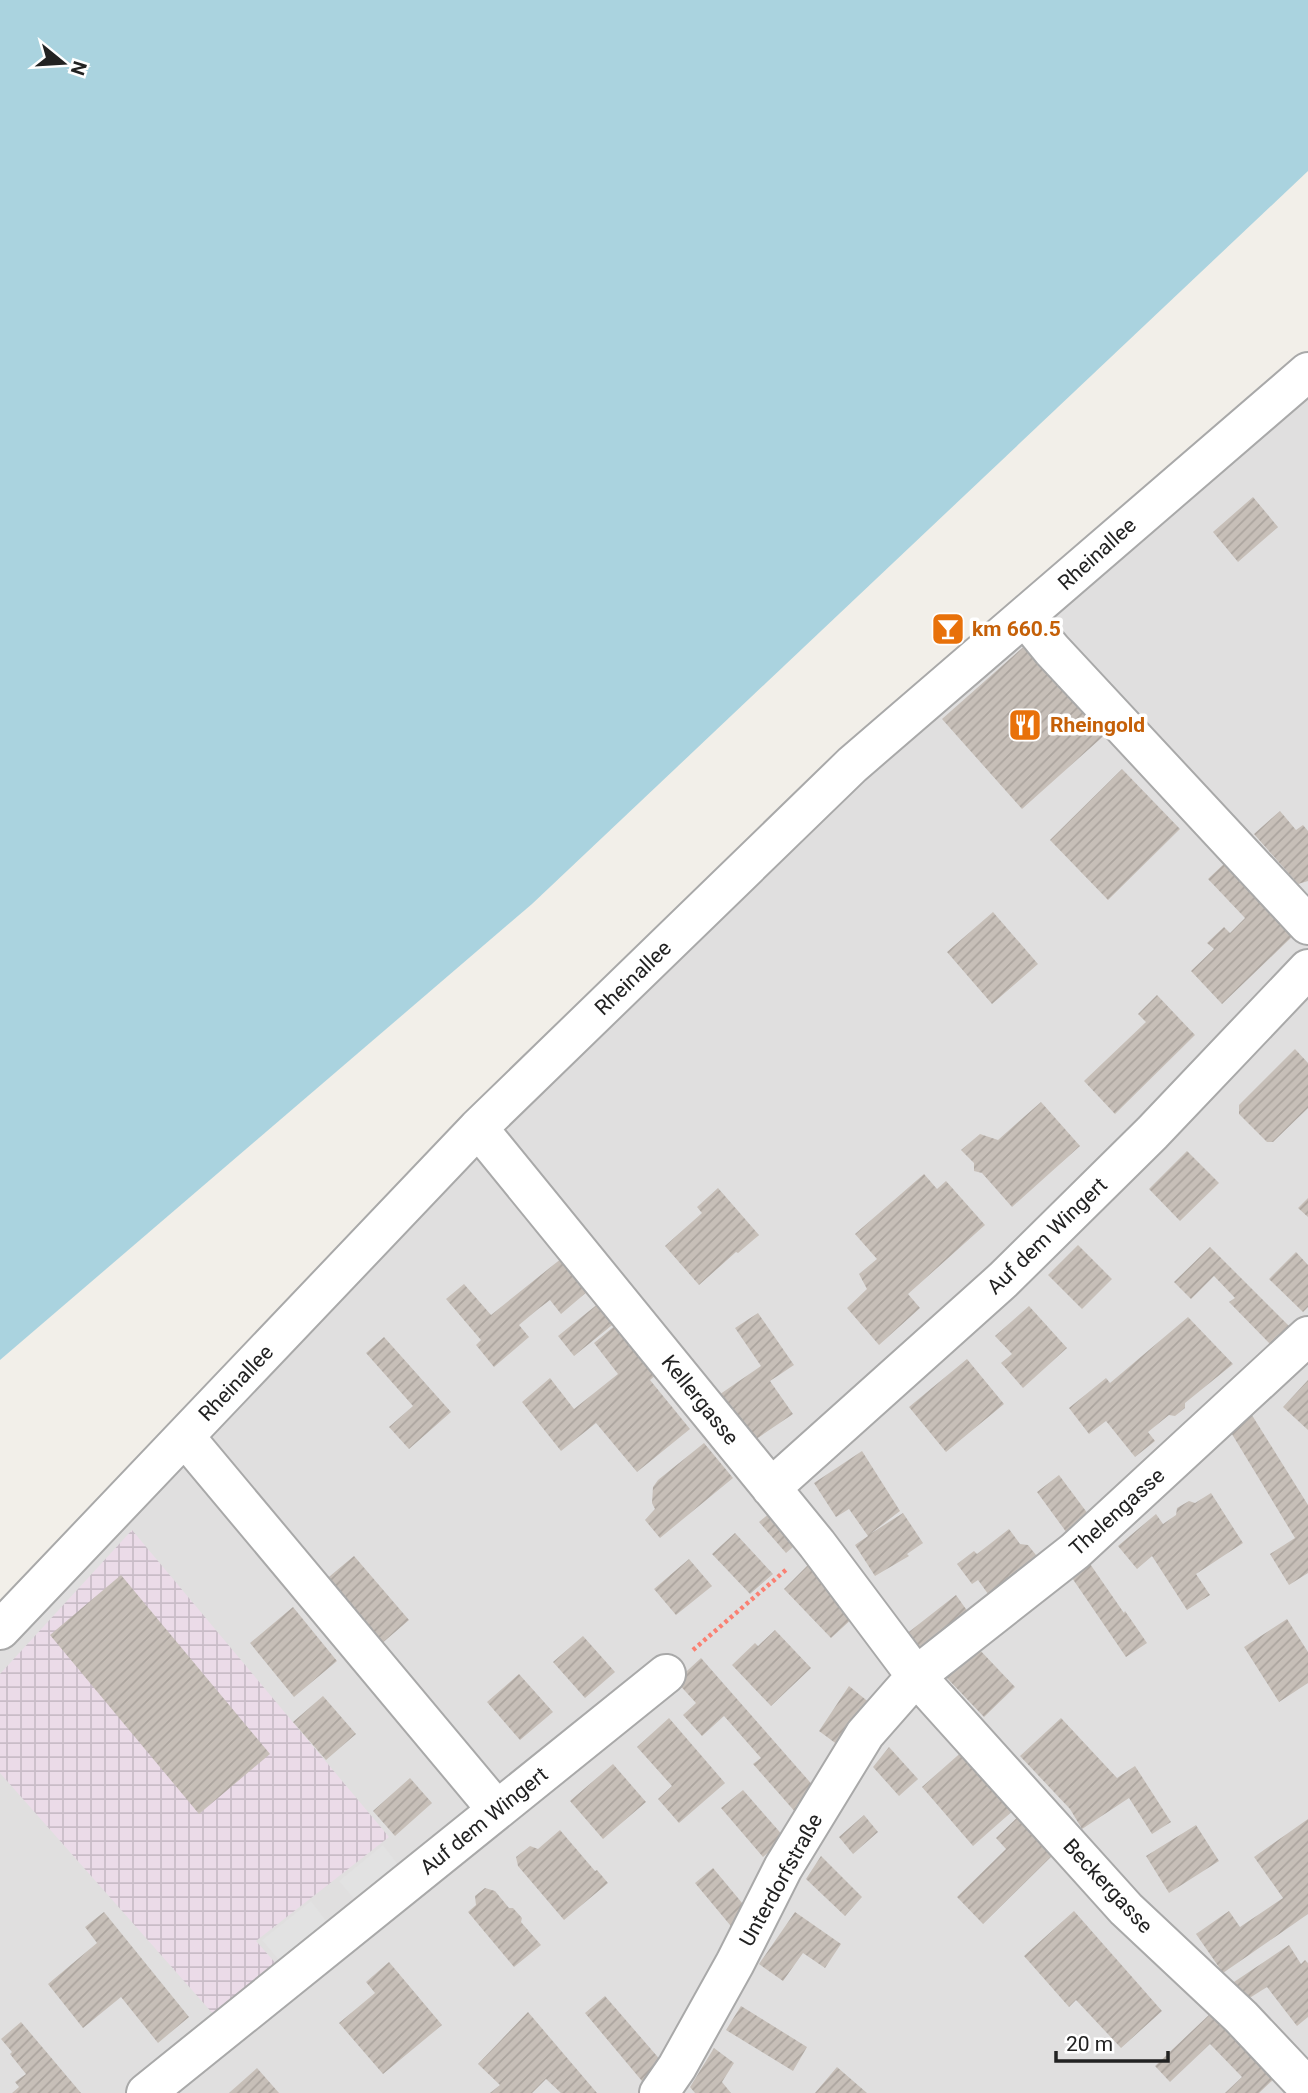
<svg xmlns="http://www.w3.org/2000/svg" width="1308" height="2093" font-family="Roboto,sans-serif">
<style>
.residential{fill:#e0dfdf}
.industrial{fill:url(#industrial-grid)}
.parking{fill:#e2e2e2}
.water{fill:#aad3df}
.building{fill:url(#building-hatch)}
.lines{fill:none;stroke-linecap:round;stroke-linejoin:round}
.minor-casing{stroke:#a9a9a9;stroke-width:42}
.path{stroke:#fa8072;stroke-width:4.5;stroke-dasharray:3.5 3.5;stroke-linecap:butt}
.minor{stroke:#fff;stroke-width:38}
.labels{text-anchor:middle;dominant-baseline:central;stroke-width:7;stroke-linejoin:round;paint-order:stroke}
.street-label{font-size:21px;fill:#222;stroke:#fff}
.food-label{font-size:21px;font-weight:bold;fill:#c56008;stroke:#fff;text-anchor:start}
</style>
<defs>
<pattern id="industrial-grid" width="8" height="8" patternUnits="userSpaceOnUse" patternTransform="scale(1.75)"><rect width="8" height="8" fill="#ebdbe8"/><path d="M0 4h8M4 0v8" fill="none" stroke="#c9bcc7"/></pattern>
<pattern id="building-hatch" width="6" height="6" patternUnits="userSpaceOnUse" patternTransform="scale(1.75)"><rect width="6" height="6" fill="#c7bfb8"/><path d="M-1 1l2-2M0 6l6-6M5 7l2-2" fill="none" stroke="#aba49e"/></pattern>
</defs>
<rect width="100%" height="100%" fill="#f2efe9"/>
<path class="residential" d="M1308,385V2093H0V1644L173,1458L475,1161L862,775Z"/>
<path class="industrial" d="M132,1530L389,1837L256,1941L278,1966L215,2016L0,1773V1674Z"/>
<path class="parking" d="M383,1845L402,1870L359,1905L339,1881Z
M311,1901L330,1926L282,1964L262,1940Z"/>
<path class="water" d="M0,0H1308V171L532,904L0,1360Z"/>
<path class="building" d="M1253,497L1278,527L1238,562L1213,532Z
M1029,642L1108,732L1022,809L942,719Z
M1122,769L1180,829L1108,900L1050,840Z
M1280,811L1296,830L1303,825L1308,831V881L1298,884L1254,834Z
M1226,862L1296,933L1222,1004L1191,971L1214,949L1207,943L1224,927L1230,933L1245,918L1208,879Z
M993,912L1038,964L992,1004L947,952Z
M1157,995L1195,1035L1115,1114L1084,1081L1146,1022L1138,1014Z
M1295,1049L1308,1063V1108L1273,1142H1267L1239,1114V1105Z
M1041,1102L1080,1146L1012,1207L982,1173L974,1171V1163L961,1150L980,1134L998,1140Z
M1187,1151L1219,1183L1180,1221L1149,1189Z
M924,1174L937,1189L946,1181L985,1225L908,1294L920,1308L879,1345L847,1308L867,1289L859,1274L877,1259L855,1234Z
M718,1188L759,1235L738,1253L736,1252L699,1285L665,1246L702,1213L697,1207Z
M1308,1198V1217L1298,1208Z
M1078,1245L1112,1279L1082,1309L1048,1275Z
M1210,1247L1290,1327L1271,1345L1229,1302L1235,1298L1214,1276L1191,1299L1174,1282Z
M1296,1252L1308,1265V1307L1303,1312L1269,1279Z
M562,1258L588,1291L561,1314L550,1300L537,1310L519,1325L529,1337L494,1367L476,1345L481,1340L446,1299L464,1284L491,1315Z
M599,1303L616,1322L574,1356L558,1336Z
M1029,1306L1067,1348L1023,1388L1001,1363L1012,1354L995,1336Z
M758,1313L794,1365L770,1381L793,1414L746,1446L713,1399L761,1366L735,1328Z
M1188,1317L1233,1364L1185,1403V1408L1175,1416L1169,1415L1148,1432L1155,1441L1135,1457L1106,1421L1089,1434L1069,1408L1106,1378L1110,1383Z
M617,1324L657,1374L650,1380L690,1429L637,1472L596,1423L561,1451L522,1402L550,1378L574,1409L618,1374L594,1343Z
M384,1337L451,1412L409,1449L389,1427L413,1406L366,1353Z
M967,1359L1004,1404L946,1452L909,1407Z
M1308,1380V1430L1283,1407Z
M1250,1412L1308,1505V1573L1289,1585L1270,1554L1295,1538L1227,1426Z
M704,1443L733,1478L660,1538L645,1520L655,1509L652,1503L653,1487L658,1480Z
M862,1451L900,1511L870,1534L903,1513L923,1543L907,1554L909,1556L875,1576L855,1545L868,1536L849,1509L836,1517L814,1483Z
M1059,1475L1094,1522L1072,1540L1037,1492Z
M1211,1493L1243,1543L1196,1574L1210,1595L1187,1610L1152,1556L1137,1569L1118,1546L1156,1514L1163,1524L1176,1515L1177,1508L1189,1501L1195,1503Z
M777,1507L803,1538L786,1553L759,1522Z
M1009,1529L1020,1544L1028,1545L1036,1555L1034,1563L991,1598L978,1580L972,1584L957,1564L974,1551L977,1554Z
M735,1533L773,1574L750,1594L712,1554Z
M354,1556L409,1620L373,1651L318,1586Z
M689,1559L712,1586L676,1615L654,1589Z
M812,1561L854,1617L831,1638L784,1589Z
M1088,1561L1124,1613L1125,1611L1147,1643L1126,1657L1070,1575Z
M121,1575L270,1754L199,1814L50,1635Z
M956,1595L973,1619L922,1658L905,1635Z
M293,1607L337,1661L294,1697L250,1643Z
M1287,1619L1308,1652V1683L1279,1702L1244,1647Z
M775,1630L811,1668L771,1706L732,1665L755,1643L758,1646Z
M583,1636L615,1672L585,1698L553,1662Z
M977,1647L1015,1687L984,1717L946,1677Z
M701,1658L816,1789L797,1814L753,1764L761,1758L724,1716L702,1736L683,1715L696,1703L676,1681Z
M519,1674L553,1712L520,1740L487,1702Z
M849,1686L871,1704L842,1748L819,1731Z
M323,1696L356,1734L326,1760L293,1722Z
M669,1718L725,1783L679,1823L658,1799L672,1786L637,1747Z
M1061,1718L1117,1778L1135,1766L1171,1822L1152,1834L1129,1798L1082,1829L1070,1809L1020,1756Z
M889,1747L918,1779L899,1796L873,1767Z
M965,1749L1016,1808L973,1846L922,1787Z
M613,1764L646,1802L603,1839L570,1801Z
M410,1778L432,1803L395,1836L373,1811Z
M743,1790L785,1838L763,1857L721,1808Z
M1024,1811L1060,1848L983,1924L957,1897L1006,1849L996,1838Z
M864,1815L878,1832L853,1854L839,1837Z
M1308,1819V1914L1223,1973L1196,1934L1229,1911L1240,1927L1283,1898L1254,1857Z
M1196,1825L1219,1861L1169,1893L1146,1856Z
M560,1830L595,1871L597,1870L608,1883L564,1920L518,1866L516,1857L530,1846L538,1849Z
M821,1856L862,1897L845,1916L806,1879Z
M713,1868L753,1916L735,1931L695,1883Z
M485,1888L495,1891L509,1908H513L522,1918L521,1922L541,1945L514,1967L468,1912L476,1905L475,1896Z
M1074,1911L1162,2011L1121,2048L1076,2000L1069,2007L1024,1956Z
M104,1912L189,2017L158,2043L121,1997L83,2028L48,1984L97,1943L85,1927Z
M795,1912L841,1944L825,1968L803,1953L783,1981L759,1964Z
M1289,1945L1301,1964L1305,1960L1308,1963V2017L1297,2026L1267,1987L1240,2004L1228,1986Z
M389,1962L442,2025L383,2074L339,2023L375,1993L366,1982Z
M605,1996L663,2063L647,2087L585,2013Z
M741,2006L807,2047L793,2071L726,2030Z
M528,2012L597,2093H561L546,2079L532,2093H490L500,2085L478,2064Z
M1211,2013L1274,2079L1259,2093H1225L1242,2077L1210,2044L1170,2082L1155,2066Z
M21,2022L81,2093H12L19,2087L15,2082L26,2074L10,2054L12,2052L1,2039Z
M714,2048L734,2063L722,2082L731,2093H695L690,2087Z
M837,2067L867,2093H815Z
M257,2068L279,2093H229Z"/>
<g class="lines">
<defs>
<path id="minor" d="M1025,617L1052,650L1308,925
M478,1128L817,1544L916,1676L1126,1909L1241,2017L1308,2088
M185,1437L497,1810
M771,1488L1003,1280L1152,1133L1308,969
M0,1630L478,1128L852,765L1308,372
M146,2093L666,1674
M659,2093L677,2067L735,1963L783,1868L865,1734L916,1676L1075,1551L1308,1336"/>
</defs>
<use href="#minor" class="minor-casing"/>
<path class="path" d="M693,1650L787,1569"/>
<use href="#minor" class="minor"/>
</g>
<defs>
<symbol id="bar-square" viewBox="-11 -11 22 22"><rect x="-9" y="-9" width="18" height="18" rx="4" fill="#e8710a" stroke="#fff"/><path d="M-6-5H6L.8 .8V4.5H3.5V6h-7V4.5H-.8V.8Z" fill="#fff"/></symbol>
<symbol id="restaurant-square" viewBox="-11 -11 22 22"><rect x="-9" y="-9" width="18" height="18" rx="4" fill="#e8710a" stroke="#fff"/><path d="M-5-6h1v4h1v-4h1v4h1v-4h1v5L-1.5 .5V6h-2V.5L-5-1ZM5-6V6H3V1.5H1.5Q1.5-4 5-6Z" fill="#fff"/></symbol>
</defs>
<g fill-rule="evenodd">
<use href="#bar-square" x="929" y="610" width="38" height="38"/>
<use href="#restaurant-square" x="1006" y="706" width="38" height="38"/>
</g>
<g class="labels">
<g class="street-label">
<text transform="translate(1097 554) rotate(-42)">Rheinallee</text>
<text transform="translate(633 978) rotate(-44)">Rheinallee</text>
<text transform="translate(1047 1236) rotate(-44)">Auf dem Wingert</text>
<text transform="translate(236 1383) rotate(-46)">Rheinallee</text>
<text transform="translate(700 1400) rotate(51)">Kellergasse</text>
<text transform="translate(1117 1512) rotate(-42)">Thelengasse</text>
<text transform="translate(484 1821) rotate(-39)">Auf dem Wingert</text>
<text transform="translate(781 1880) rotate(-61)">Unterdorfstraße</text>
<text transform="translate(1108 1886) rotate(47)">Beckergasse</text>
</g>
<g class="food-label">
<text x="972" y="629">km 660.5</text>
<text x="1050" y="725">Rheingold</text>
</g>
</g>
<g transform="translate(63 63) rotate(108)" stroke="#ffffff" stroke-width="5" paint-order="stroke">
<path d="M0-5L12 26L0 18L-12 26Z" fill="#222222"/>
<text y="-10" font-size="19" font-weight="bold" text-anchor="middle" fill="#222222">N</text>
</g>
<path d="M1056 2051v10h112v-10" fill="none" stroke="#222222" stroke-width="3.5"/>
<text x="1066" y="2051" font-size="21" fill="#222222" stroke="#ffffff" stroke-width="5" paint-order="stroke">20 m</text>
</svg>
